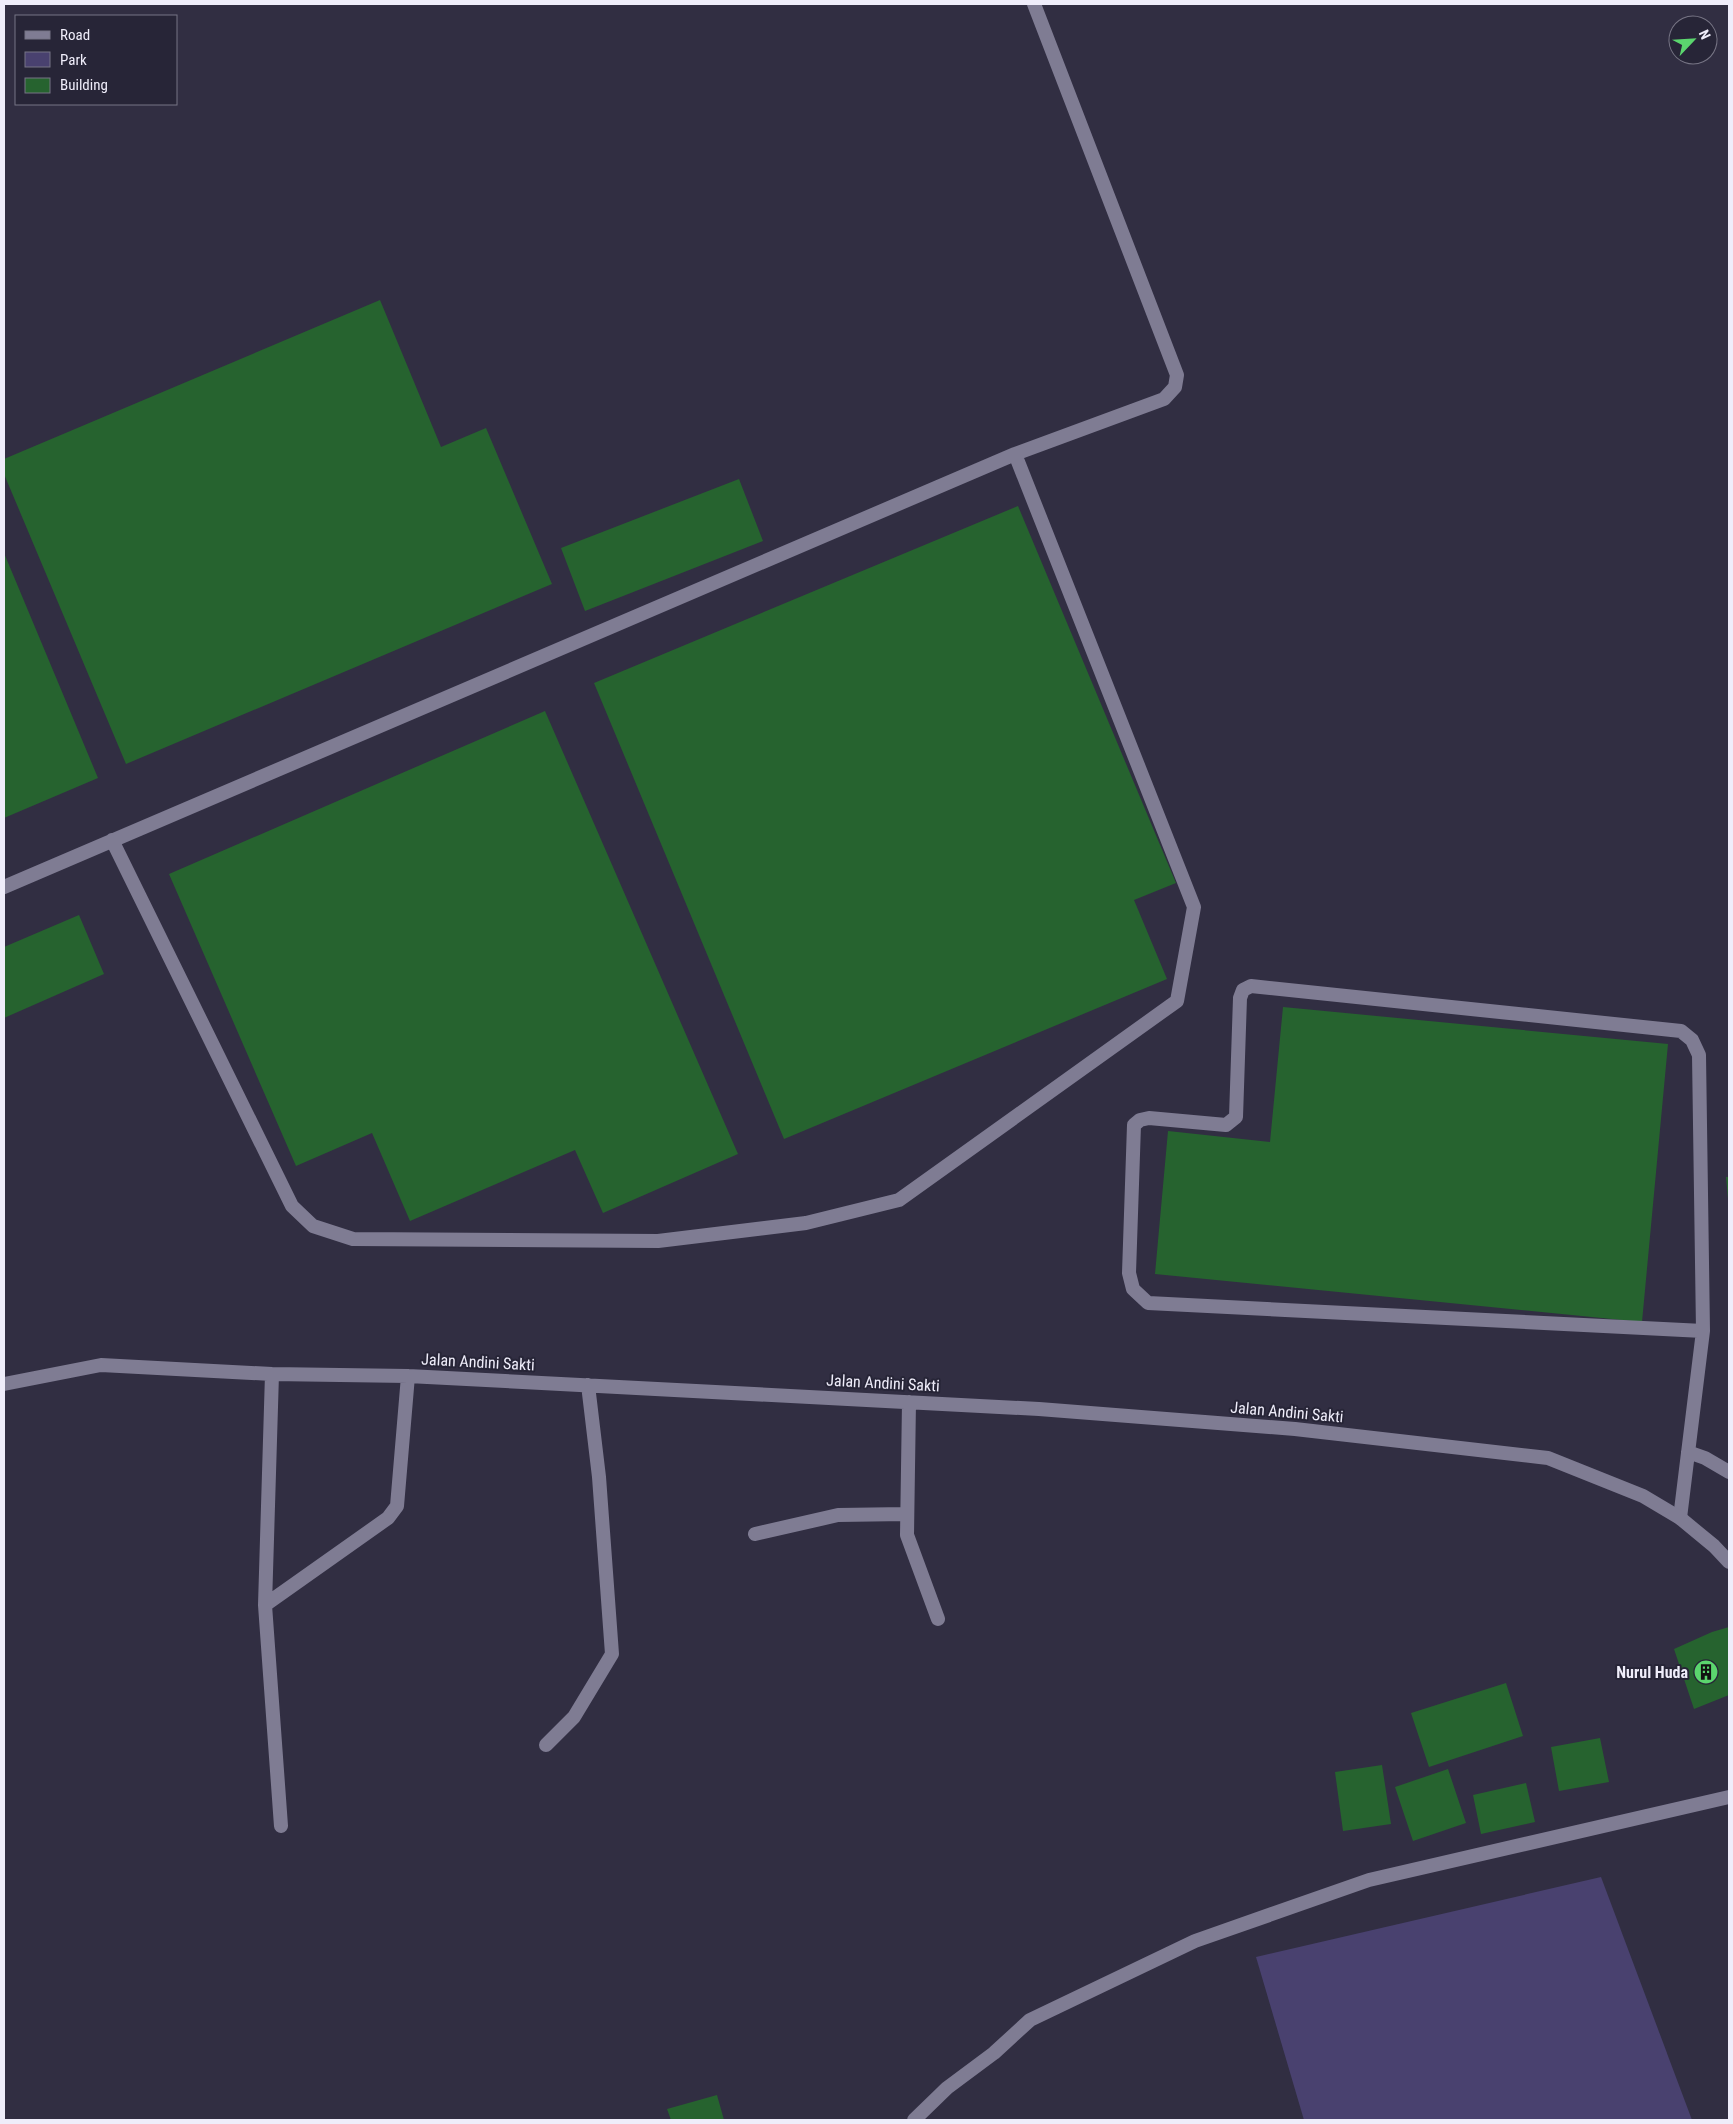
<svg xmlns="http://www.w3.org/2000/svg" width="1733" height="2124" font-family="'Roboto Condensed',sans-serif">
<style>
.green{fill:#49416f}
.building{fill:#26632f}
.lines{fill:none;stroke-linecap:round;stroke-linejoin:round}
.service{stroke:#7f7c93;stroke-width:14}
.minor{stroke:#7f7c93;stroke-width:14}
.labels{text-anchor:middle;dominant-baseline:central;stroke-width:4;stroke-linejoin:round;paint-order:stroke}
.street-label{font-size:16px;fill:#efedfa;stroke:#272537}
.poi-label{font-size:16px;font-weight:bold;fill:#efedfa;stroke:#272537;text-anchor:end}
</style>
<rect width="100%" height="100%" fill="#312e42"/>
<path class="green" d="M1601,1877L1692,2120H1304L1256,1957Z"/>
<path class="building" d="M380,300L441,447L486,428L552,584L126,764L4,474V459Z
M739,479L763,541L585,611L561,548Z
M1018,506L1176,883L1134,900L1167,979L784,1139L594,683Z
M4,553L98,778L4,818Z
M545,711L738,1154L603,1213L575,1150L410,1221L372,1133L296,1166L169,874Z
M79,915L104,974L4,1018V947Z
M1283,1007L1668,1044L1642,1322L1155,1274L1168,1131L1270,1142Z
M1726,1177H1729V1199H1728Z
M1729,1627V1695L1694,1709L1674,1649L1712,1632Z
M1506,1683L1523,1736L1429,1767L1411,1713Z
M1600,1738L1609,1782L1559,1791L1551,1747Z
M1382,1765L1391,1824L1343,1831L1335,1772Z
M1448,1769L1466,1823L1413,1841L1395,1787Z
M1526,1783L1535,1822L1481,1834L1473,1795Z
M717,2095L724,2120H671L667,2109Z"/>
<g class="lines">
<path class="service" d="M112,840L292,1206L313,1226L353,1239L658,1241L806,1223L899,1200L1177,1001L1194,907L1015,454
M4,887L1015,454L1164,399L1175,387L1177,375L1034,4
M1688,1452L1705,1458L1729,1472
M1680,1518L1703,1331L1699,1055L1692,1040L1681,1031L1251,986L1243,990L1240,998L1236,1117L1226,1125L1149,1118L1140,1120L1134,1125L1129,1273L1133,1289L1148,1303L1703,1331"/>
<path class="minor" d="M272,1374L265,1605L281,1826
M4,1384L101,1365L272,1374L408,1376L1039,1409L1295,1429L1548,1458L1643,1496L1680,1518L1714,1546L1729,1562
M909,1402L907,1535L938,1619
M755,1534L838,1515L906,1514
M265,1605L388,1518L397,1506L408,1376
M546,1745L574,1717L612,1654L599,1477L588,1385
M914,2120L947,2088L994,2053L1030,2020L1195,1941L1369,1880L1729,1797"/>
</g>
<defs>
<symbol id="building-disc" viewBox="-11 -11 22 22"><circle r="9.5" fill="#5bd56e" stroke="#272537"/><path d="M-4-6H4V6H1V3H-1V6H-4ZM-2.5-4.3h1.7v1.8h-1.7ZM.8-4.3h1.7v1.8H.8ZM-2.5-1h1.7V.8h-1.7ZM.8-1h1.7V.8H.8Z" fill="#111"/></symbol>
</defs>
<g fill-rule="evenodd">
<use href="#building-disc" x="1692" y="1658" width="28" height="28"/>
</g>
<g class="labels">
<g class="street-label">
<text transform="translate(478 1362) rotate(3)">Jalan Andini Sakti</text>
<text transform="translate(883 1383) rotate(3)">Jalan Andini Sakti</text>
<text transform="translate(1287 1412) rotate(5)">Jalan Andini Sakti</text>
</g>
<g class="poi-label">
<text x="1688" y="1672">Nurul Huda</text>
</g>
</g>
<rect width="1733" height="2124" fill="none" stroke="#efedfa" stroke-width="10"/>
<rect x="15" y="15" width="162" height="90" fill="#272537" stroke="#777585"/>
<rect x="25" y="31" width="25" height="8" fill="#7f7c93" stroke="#777585"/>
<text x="60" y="40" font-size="15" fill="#efedfa">Road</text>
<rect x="25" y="52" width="25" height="15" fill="#49416f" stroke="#777585"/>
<text x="60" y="65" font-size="15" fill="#efedfa">Park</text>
<rect x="25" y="78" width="25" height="15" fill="#26632f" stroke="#777585"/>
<text x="60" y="90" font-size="15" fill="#efedfa">Building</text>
<g transform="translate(1693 40) rotate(65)"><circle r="24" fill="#272537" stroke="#777585"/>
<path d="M0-4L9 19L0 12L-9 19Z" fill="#5bd56e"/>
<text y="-8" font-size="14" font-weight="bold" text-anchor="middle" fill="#efedfa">N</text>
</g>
</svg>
